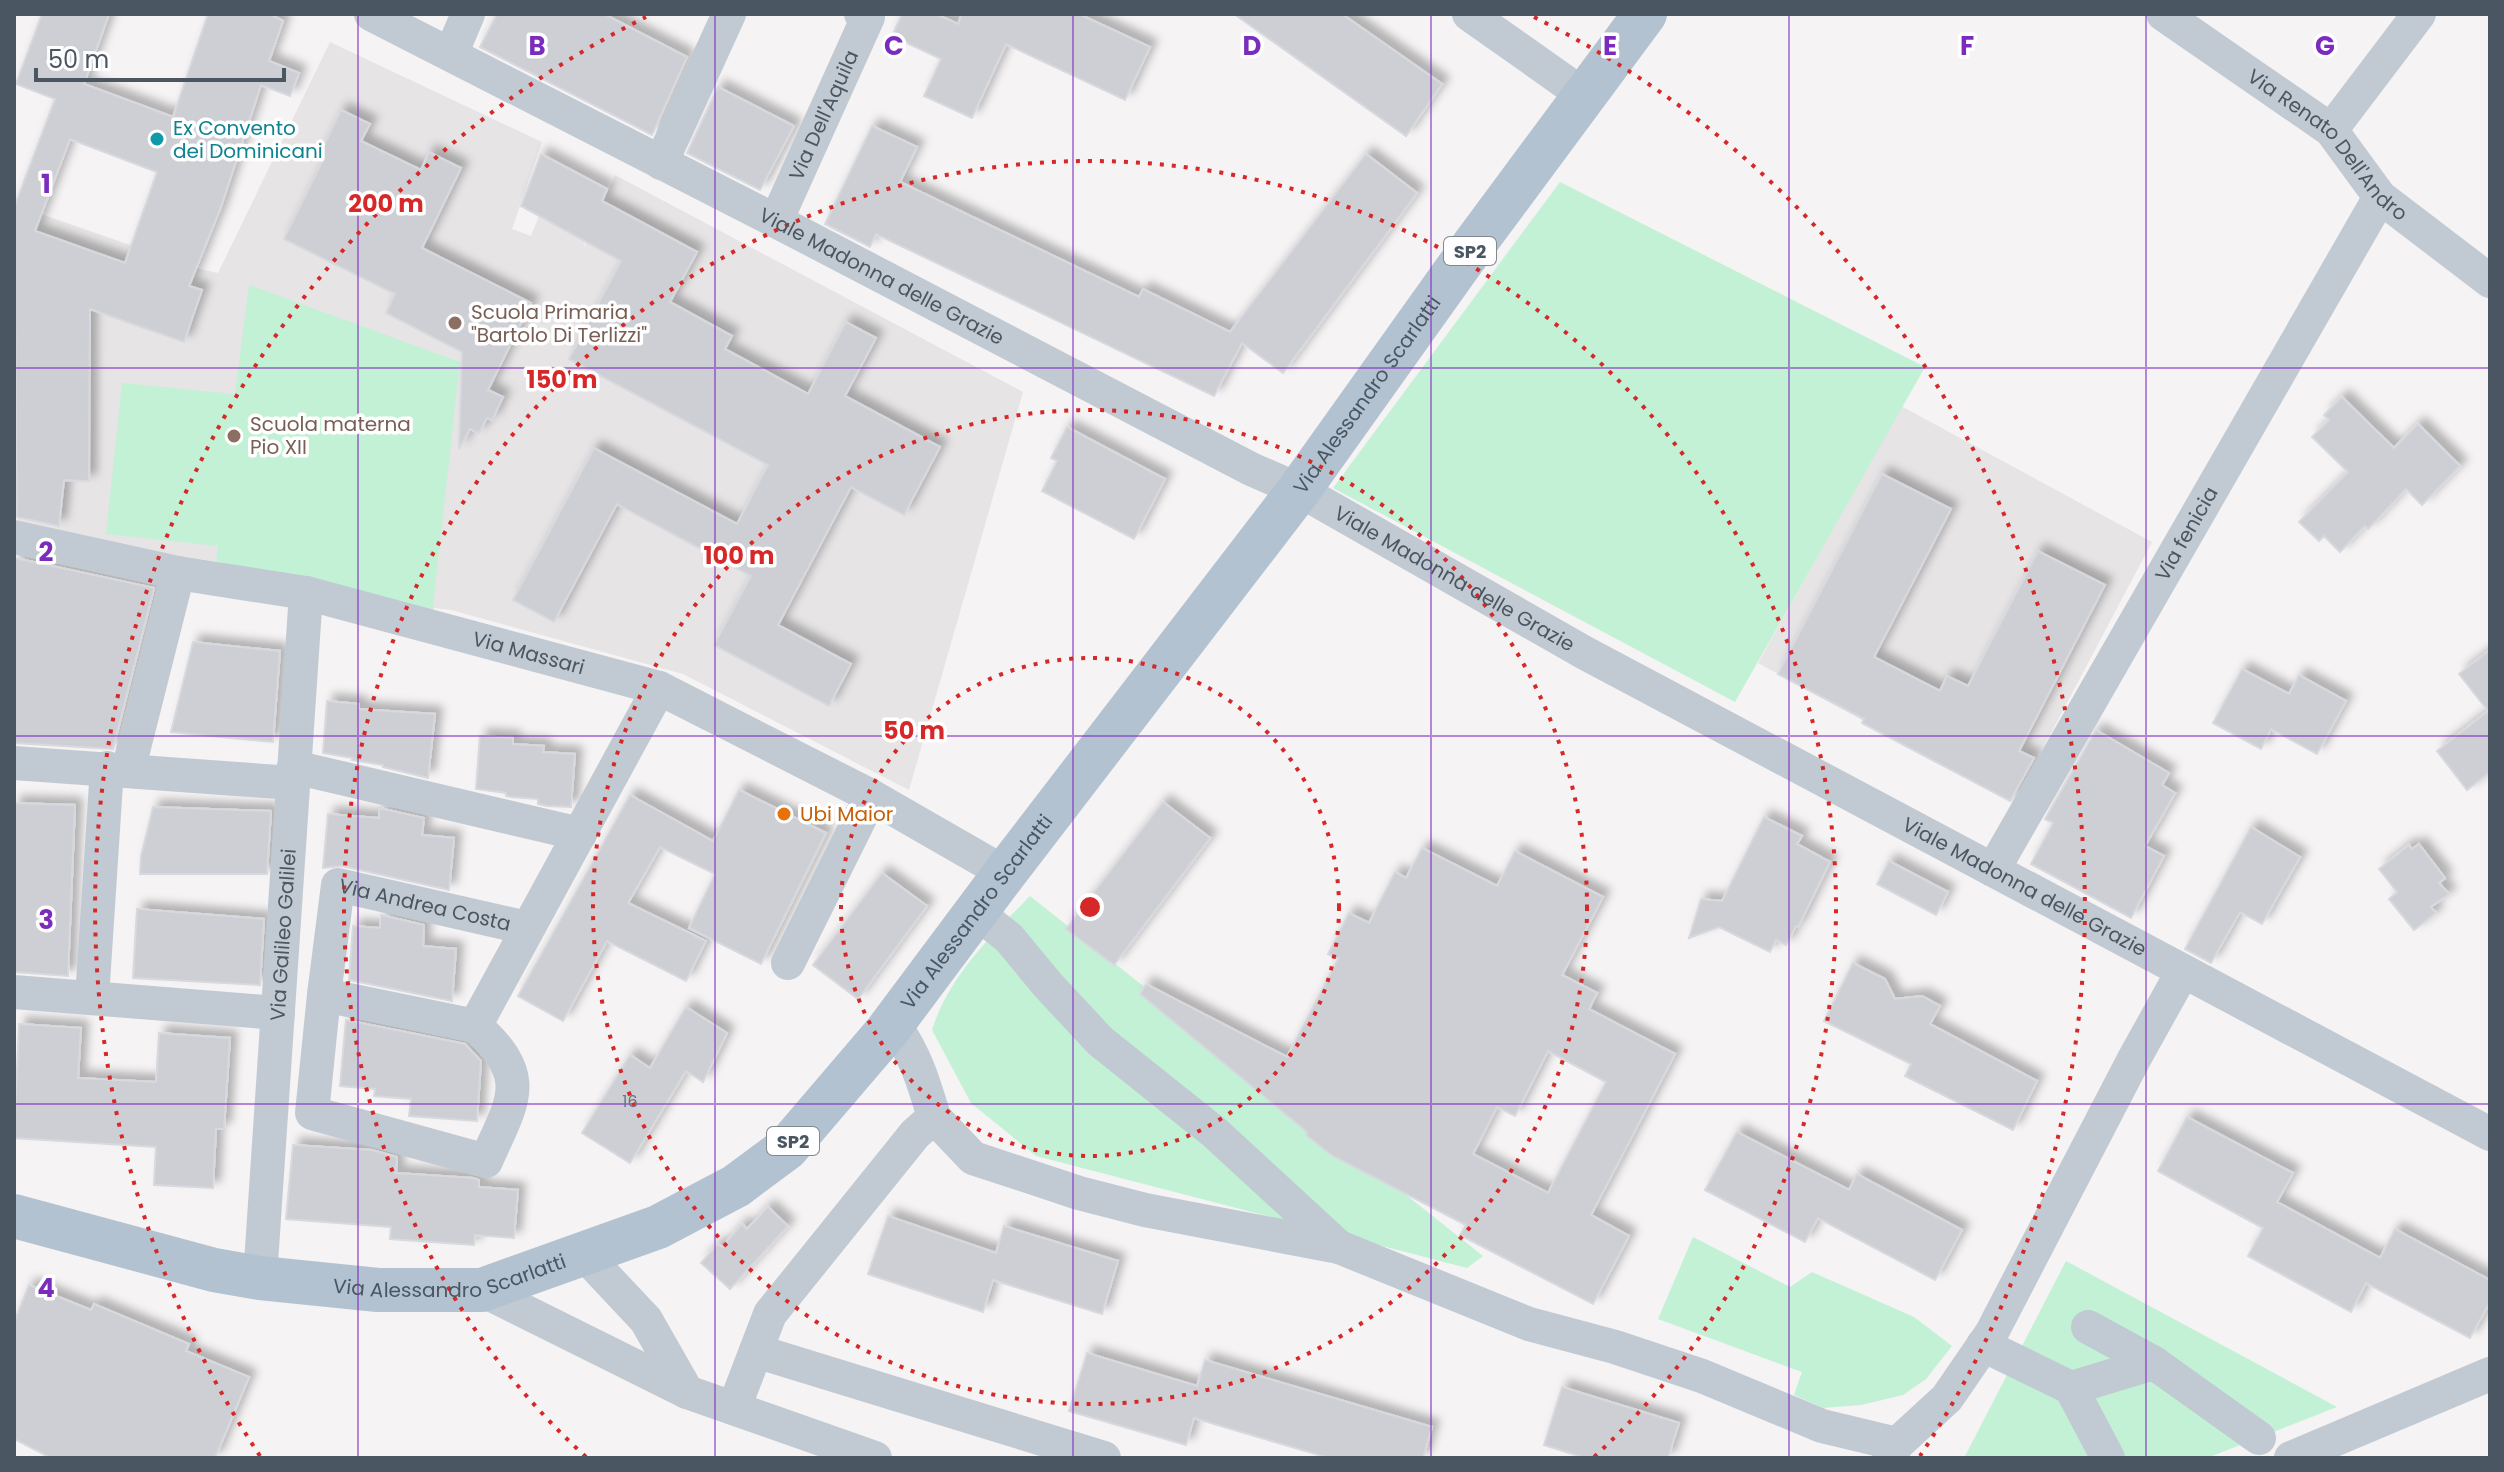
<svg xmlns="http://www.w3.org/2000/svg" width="2504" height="1472" font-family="Poppins,sans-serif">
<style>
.education{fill:#e6e4e5}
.green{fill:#c3f1d5}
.building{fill:#cdcfd5;stroke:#d7d9de;stroke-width:2;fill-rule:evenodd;filter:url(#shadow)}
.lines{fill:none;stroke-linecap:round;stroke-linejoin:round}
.minor{stroke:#c1cad2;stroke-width:34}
.major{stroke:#b3c2d1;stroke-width:44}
.grid{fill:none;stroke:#7b2cbf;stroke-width:2;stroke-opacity:0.55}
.ring{fill:none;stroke:#d62828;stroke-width:4;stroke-dasharray:4 8}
.culture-dot{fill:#0f9aa8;stroke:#fff;stroke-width:3}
.education-dot{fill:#8d6e63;stroke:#fff;stroke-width:3}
.food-dot{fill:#e8710a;stroke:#fff;stroke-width:3}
.labels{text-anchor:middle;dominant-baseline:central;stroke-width:7;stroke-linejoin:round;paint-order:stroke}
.number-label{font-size:16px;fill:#6b747e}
.shield{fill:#fff;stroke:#808990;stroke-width:2}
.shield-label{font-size:18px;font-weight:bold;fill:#4a5661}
.street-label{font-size:20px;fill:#4a5661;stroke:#fff}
.culture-label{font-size:20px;fill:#0d838f;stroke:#fff;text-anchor:start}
.education-label{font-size:20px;fill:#785e54;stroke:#fff;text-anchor:start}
.food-label{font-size:20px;fill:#c56008;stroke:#fff;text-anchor:start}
.grid-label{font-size:26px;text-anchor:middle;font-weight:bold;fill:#7b2cbf;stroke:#fff;stroke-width:7;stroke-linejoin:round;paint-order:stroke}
.centre{fill:#d62828;stroke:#fff;stroke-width:4}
.ring-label{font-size:24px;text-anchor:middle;font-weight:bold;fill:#d62828;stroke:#fff;stroke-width:7;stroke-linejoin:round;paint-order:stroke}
</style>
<defs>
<filter id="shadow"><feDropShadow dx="7" dy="-7" stdDeviation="4" flood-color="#0004"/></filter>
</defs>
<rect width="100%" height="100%" fill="#f5f3f3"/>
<path class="education" d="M330,42L542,142L512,229L531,236L539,216L585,241L584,248L615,175L1023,392L909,790L683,674L451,610L434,608L432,616L219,562L57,538L17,528L15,205L196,268L218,273Z
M1901,406L2152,542L2014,803L1758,663Z"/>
<path class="green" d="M1560,182L1925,367L1735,702L1333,488Z
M249,285L460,362L432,616L216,561L218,546L106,534L122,383L235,394Z
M1030,896L1483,1256L1467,1268L1036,1156L971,1103L932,1030C949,976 991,936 1030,896Z
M1693,1237L1790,1287L1812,1272L1914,1317L1952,1346L1926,1379L1903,1395L1861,1405L1823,1408L1794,1395L1802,1372L1658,1319Z
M2066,1261L2337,1407L2207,1458H1964Z"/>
<path class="building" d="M42,14H109L84,84L173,117L208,14H270L283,21L269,61L299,73L290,96L261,85L221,207L189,286L202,290L184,342L90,309L89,481L64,480L59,526L17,517L14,208L55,99L16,84ZM70,139L157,172L125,263L35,231Z
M497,14H604L687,57L652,135L480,47Z
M902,14H936L958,24L962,14H1079L1150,47L1125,100L1006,44L972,118L924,96L941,59L892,36Z
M1234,14H1342L1442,84L1406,136Z
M718,87L794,126L760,190L687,153Z
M341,110L370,124L361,141L421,170L429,152L461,168L422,248L531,303L488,390L503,397L492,420L487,418L479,433L470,429L459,449L462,352L386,313L395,294L284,239L323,160L318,158Z
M872,126L917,147L900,182L1139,297L1143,289L1230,332L1366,154L1417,193L1283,373L1242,343L1214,396L876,234L870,247L825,224Z
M541,154L607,189L602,201L697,252L670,302L732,336L725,349L808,394L846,322L876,338L845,396L940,447L904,515L851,487L778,625L851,664L829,706L714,645L751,576L617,504L554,622L513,600L594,448L737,524L768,465L569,359L621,261L521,206Z
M2342,397L2394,448L2418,424L2460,466L2422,505L2406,489L2368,529L2365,526L2340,552L2324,536L2319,541L2299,522L2348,472L2312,437L2329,420L2324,415Z
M1067,427L1165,479L1134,539L1042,491L1057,461L1051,458Z
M1882,474L1951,509L1874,657L1940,691L1947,676L1968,686L2038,551L2105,585L2019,751L2034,758L2010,801L1862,723L1864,719L1778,674Z
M15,558L154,588L113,749L14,743Z
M193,642L280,651L273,742L171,732Z
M2490,650V772L2467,790L2437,751L2488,711L2459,674Z
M2242,669L2289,694L2299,675L2346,701L2317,754L2271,729L2261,749L2213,723Z
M327,701L359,704V709L435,714L428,778L383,767V765L352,760L353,758L323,753Z
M2096,730L2169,773L2162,785L2175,793L2145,846L2164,856L2131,918L2031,864L2053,823L2045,819Z
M480,736L513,738V744L544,746L543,752L575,754L571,807L547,806L538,804V799L511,797L506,796V793L476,789Z
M739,790L826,833L761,964L689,928L715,874L660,847L628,903L706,941L686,981L607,941L563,1021L518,996L630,795L713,841Z
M1163,802L1210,838L1114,965L1066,929Z
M14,803L75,805L68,976L14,972Z
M153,807L271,811L267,874H140L141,856Z
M379,808L424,818L422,835L454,838L449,890L342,866L323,868L328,814L379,818Z
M1764,817L1802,836L1797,844L1830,862L1798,927L1796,926L1786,945L1776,940L1770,952L1719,927L1689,938L1701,899L1722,901Z
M2251,827L2300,857L2262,924L2240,912L2211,963L2185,949Z
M2419,844L2445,878L2439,883L2449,894L2431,907L2436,913L2414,930L2389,899L2397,892L2379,869L2409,845L2412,849Z
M1422,848L1497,886L1515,851L1603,897L1562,975L1597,993L1589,1009L1675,1054L1591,1215L1629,1236L1593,1304L1460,1235L1466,1225L1331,1155L1306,1135L1307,1132L1140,994L1146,984L1287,1057L1338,959L1328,954L1349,913L1369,923L1395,872L1406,878ZM1548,1051L1606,1082L1548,1193L1473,1154L1497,1107L1515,1116Z
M1889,861L1948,892L1936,915L1877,884Z
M882,873L927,906L858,999L813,965Z
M137,909L264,919L260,985L133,978Z
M381,915L424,925L423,946L456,949L452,1001L349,980L353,926L380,928Z
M1853,963L1885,979L1895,999L1922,996L1940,1006L1930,1024L2037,1081L2013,1130L1905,1076L1911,1064L1824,1021Z
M686,1007L727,1033L703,1082L686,1071L630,1163L582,1133L630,1055L650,1068Z
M346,1020L465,1044L481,1061L477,1121L409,1116L411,1099L374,1096L375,1089L340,1086Z
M19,1024L81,1028L78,1078L156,1082L159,1033L230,1038L224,1129H216L213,1188L154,1185L156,1147L14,1138Z
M2187,1117L2293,1173L2277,1202L2380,1258L2395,1229L2490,1280V1302L2470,1338L2366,1283L2351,1312L2248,1256L2263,1228L2158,1171Z
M1737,1132L1849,1190L1857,1174L1962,1230L1935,1280L1818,1218L1805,1242L1705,1190Z
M293,1145L372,1150L397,1157L396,1173L473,1178L479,1180V1187L518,1190L514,1238L475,1235L474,1245L390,1239L391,1227L286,1219Z
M768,1207L788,1226L730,1289L701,1263L718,1244L722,1247L742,1224L747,1229Z
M888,1216L996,1253L1004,1226L1118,1261L1102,1314L993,1280L983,1312L868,1274Z
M29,1285L91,1310L94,1304L189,1344L186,1351L249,1377L215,1458H51L14,1439V1322Z
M1087,1353L1197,1386L1205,1360L1432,1427L1423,1458H1329L1194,1418L1186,1445L1069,1411Z
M1562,1387L1679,1423L1668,1458H1585L1544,1445Z"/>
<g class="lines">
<g class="minor">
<path id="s1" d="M371,14L776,221L1251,469L1299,490L1585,653L2490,1134"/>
<path d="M1469,14L1585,96"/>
<path id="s2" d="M2163,14L2331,130L2380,197L2490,281"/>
<path d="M451,54L468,14"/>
<path d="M2331,130L2419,14"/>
<path d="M661,163L729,14"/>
<path id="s3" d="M776,221L868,17L861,14"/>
<path id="s4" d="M14,537L178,573L306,593L659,688L871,796L1005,873"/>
<path d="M14,763L293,783"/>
<path d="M294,767L580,834"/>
<path d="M128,771L178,573"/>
<path id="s5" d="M1993,870L2380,197"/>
<path d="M976,912L1009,938L1047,984L1100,1041L1214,1132L1339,1247"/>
<path d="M788,963L871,796"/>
<path d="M14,992L278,1013"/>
<path id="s6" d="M324,995L338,885L527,928"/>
<path d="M92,998L107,768"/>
<path d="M475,1026L324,995L312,1113L486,1161C513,1100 533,1077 475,1026L659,688"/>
<path d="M934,1117L973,1158L1079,1193L1145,1210L1339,1247L1529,1324L1615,1347L1702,1376L1822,1426L1897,1444"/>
<path d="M584,1254L646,1320L687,1392"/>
<path id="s7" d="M260,1278L306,593"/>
<path d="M482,1290L687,1392L875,1458"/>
<path d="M2088,1327L2154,1363"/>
<path d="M1983,1345L2071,1388L2108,1458"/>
<path d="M756,1351L1104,1458"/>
<path d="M2071,1388L2154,1363L2259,1438"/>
<path d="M734,1408L770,1314L915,1134L934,1117C923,1080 915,1054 893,1023"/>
<path d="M1889,1458L1897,1444L1947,1398L1991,1334L2134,1059L2183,971"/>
<path d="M2291,1458L2490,1374"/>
</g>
<path class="major" id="s8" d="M14,1216L214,1270L260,1278L378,1290H482L658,1227L736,1186L787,1148L887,1031L1005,873L1299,490L1473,246L1645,14"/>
</g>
<path class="grid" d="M358,14V1458M715,14V1458M1073,14V1458M1431,14V1458M1789,14V1458M2146,14V1458M14,368H2490M14,736H2490M14,1104H2490"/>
<g class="ring">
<circle cx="1090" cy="907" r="249"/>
<circle cx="1090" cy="907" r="497"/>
<path d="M586 1457A746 746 0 1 1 1594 1457"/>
<path d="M260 1456A995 995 0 0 1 646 17M1534 17A995 995 0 0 1 1920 1456"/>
</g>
<circle class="culture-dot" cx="157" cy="139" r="8"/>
<g class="education-dot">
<circle cx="455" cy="323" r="8"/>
<circle cx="234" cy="436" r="8"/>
</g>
<circle class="food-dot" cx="784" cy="814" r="8"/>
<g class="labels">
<g class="number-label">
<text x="630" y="1101">16</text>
</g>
<g class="shield">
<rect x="1444" y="237" width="52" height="28" rx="6"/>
<rect x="767" y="1127" width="52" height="28" rx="6"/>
</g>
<g class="shield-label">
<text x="1470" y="251">SP2</text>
<text x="793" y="1141">SP2</text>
</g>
<g class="street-label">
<text stroke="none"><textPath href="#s3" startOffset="116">Via Dell'Aquila</textPath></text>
<text stroke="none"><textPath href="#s2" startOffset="212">Via Renato Dell'Andro</textPath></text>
<text stroke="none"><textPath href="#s1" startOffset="574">Viale Madonna delle Grazie</textPath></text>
<text stroke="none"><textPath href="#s8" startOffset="1766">Via Alessandro Scarlatti</textPath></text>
<text stroke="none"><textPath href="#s5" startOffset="388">Via fenicia</textPath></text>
<text stroke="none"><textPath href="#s1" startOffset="1222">Viale Madonna delle Grazie</textPath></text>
<text stroke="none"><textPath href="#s4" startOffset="528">Via Massari</textPath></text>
<text stroke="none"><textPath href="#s1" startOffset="1870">Viale Madonna delle Grazie</textPath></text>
<text stroke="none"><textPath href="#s6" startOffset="200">Via Andrea Costa</textPath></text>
<text stroke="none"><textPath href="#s8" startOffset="1118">Via Alessandro Scarlatti</textPath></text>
<text stroke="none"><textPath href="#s7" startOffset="344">Via Galileo Galilei</textPath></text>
<text stroke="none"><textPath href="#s8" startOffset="446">Via Alessandro Scarlatti</textPath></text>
</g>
<g class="culture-label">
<text x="173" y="128">Ex Convento<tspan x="173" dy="23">dei Dominicani</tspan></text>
</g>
<g class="education-label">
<text x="471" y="312">Scuola Primaria<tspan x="471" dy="23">"Bartolo Di Terlizzi"</tspan></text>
<text x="250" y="424">Scuola materna<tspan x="250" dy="23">Pio XII</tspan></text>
</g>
<g class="food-label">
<text x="800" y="814">Ubi Maior</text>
</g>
</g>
<g class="grid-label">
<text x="537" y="55">B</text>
<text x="894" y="55">C</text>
<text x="1252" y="55">D</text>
<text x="1610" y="55">E</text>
<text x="1967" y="55">F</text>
<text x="2325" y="55">G</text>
<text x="46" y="193">1</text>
<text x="46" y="561">2</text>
<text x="46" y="929">3</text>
<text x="46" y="1297">4</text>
</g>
<circle cx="1090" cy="907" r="12" class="centre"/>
<g class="ring-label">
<text x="386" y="212">200 m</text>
<text x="562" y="388">150 m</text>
<text x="739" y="564">100 m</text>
<text x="914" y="739">50 m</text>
</g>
<rect width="2504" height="1472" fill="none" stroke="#4a5661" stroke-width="32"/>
<path d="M36 68v12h248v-12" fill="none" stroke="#4a5661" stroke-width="4"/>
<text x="48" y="68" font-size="24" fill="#4a5661" stroke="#ffffff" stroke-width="6" paint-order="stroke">50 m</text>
</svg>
